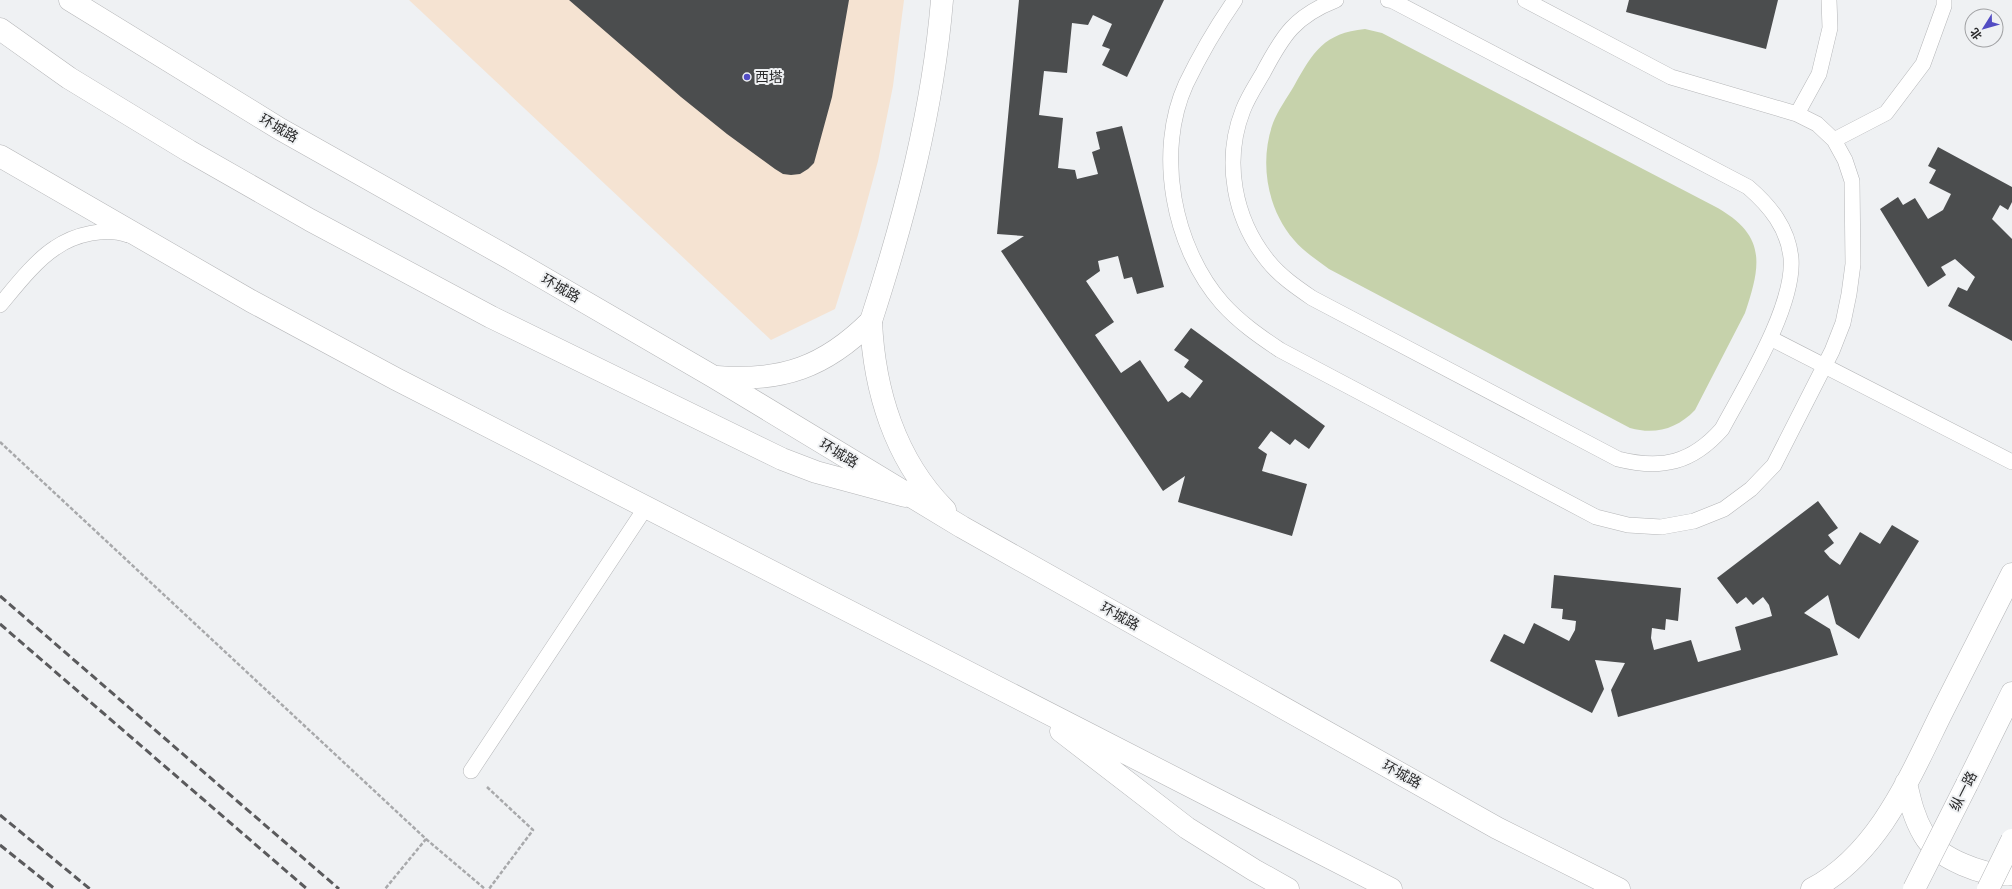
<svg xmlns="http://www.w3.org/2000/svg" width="2012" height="889" font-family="Merriweather,'Noto Sans SC',serif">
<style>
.commercial{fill:#f5e3d2}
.green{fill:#c6d2ab}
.building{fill:#4b4d4e}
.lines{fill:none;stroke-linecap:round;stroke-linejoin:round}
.service-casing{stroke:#b5b6b8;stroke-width:16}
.tertiary-casing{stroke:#b5b6b8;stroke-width:23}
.secondary-casing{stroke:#b5b6b8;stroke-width:23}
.path{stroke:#a8a9ab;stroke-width:2.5;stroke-dasharray:4 2;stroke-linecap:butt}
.service{stroke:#fff;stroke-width:15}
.tertiary{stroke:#fff;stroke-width:22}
.secondary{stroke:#fff;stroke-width:22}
.rail{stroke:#5a5a5c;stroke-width:3;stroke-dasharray:8 4;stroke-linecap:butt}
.secondary-bridge-casing{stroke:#b5b6b8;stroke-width:23;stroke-linecap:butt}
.secondary-bridge{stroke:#fff;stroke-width:22}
.poi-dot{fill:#524cc3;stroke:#eff1f3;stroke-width:1.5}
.labels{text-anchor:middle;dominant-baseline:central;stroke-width:4;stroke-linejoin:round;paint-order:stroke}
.poi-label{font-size:14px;fill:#2a2a2b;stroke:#eff1f3;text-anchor:start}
.street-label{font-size:14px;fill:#2a2a2b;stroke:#eff1f3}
</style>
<rect width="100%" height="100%" fill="#eff1f3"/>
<path class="commercial" d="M409,0H904L893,86L878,161L858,235L835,309L771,340Z"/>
<path class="green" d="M1365,29L1382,33L1714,206C1766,234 1762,263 1745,313L1695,410C1677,429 1655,435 1630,428L1329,269C1317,260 1304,252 1294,240C1267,209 1259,162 1273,123C1278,110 1287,98 1294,86C1313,52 1324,33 1365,29Z"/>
<path class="building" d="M569,0H849L832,97L814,163L808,169L800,174L791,175L783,174L775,169L727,134L681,97Z
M1019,0H1164L1127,77L1102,65L1110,49L1102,46L1112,24L1093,15L1088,25L1072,23L1067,73L1044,71L1039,115L1063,118L1058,168L1075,170L1077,179L1098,174L1092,152L1100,149L1096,132L1122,126L1164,287L1137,294L1132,277L1124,279L1118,256L1098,261L1100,271L1086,281L1114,322L1095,335L1121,373L1140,360L1168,402L1182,392L1190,398L1203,381L1184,367L1189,360L1174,350L1191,328L1325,426L1309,449L1295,439L1290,445L1271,431L1258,448L1267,454L1262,471L1307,484L1292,536L1178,502L1185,476L1163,491L1001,251L1024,236L997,234Z
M1629,0H1778L1766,49L1626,12Z
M1938,147L2012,187V202L2008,210L2000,205L1992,219L2012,239V341L1948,306L1958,287L1967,291L1975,277L1955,259L1941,267L1946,275L1928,287L1880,209L1898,197L1903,205L1915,198L1928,219L1943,210L1951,194L1929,183L1936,170L1928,166Z
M1818,501L1838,528L1828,535L1834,543L1824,551L1830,558L1840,565L1860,532L1880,544L1892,525L1919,541L1859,639L1836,624L1828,595L1804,613L1830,629L1838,655L1618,717L1611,690L1625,663L1595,660L1604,689L1592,713L1490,661L1504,634L1524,644L1534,623L1569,641L1575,630L1576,621L1562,619L1563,609L1551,608L1554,575L1681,588L1678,621L1666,619L1665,630L1652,628L1651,638L1654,650L1691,640L1698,662L1741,650L1735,627L1772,616L1769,605L1763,597L1753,605L1746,597L1737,604L1717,578Z"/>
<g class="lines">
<defs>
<path id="service" d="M1235,0C1217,26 1200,55 1186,84C1155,152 1173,247 1222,303C1239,322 1259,336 1280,350L1596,517L1628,525L1661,527L1694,521L1724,509L1751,489L1774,465L1832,351L1843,323L1849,294L1853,264L1852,181L1845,160L1834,140L1817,124L1797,114L1671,77L1525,0
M1336,0C1295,16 1283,35 1263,73C1256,85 1248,97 1243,110C1223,161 1234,219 1268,261C1280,276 1296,287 1312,298L1618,459C1662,470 1692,463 1722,429C1745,386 1795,306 1791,258C1788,228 1770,206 1748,187L1393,1L1388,0
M1797,114L1819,74L1830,28L1829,0
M1834,140L1886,113L1923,64L1944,6V0
M0,305C15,287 35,261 55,248C75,234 106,227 128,235
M1770,338L2012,462
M471,771L646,507"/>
<path id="tertiary" d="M0,29L69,78L189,151L310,220L491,317L782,459L816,472L905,496
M871,321C905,216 933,110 942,0"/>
<path id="secondary" d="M70,0L280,129L511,259L714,377L962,527L1497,828L1619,889
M0,156L251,301L396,379L1391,889
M871,321C874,390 895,460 945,510
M717,377C782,382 825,367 871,321
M1061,731L1187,828L1254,870L1288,889
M1906,783C1910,801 1914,818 1924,835C1937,858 1986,878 2012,874
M1967,784L2012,693
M1812,889C1880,853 1911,774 1943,710C1966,665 1989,619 2012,574"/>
</defs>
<use href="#service" class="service-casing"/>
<use href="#tertiary" class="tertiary-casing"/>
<use href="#secondary" class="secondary-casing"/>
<path class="path" d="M0,442L426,839L385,889
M487,787L533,830L489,889
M426,839L485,889"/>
<use href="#service" class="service"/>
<use href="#tertiary" class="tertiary"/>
<use href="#secondary" class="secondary"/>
<path class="rail" d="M0,596L339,889
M0,624L307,889
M0,815L90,889
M0,845L55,889"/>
<defs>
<path id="secondary-bridge" d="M1914,889L1967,784
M1988,889L2012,840"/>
</defs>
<use href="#secondary-bridge" class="secondary-bridge-casing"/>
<use href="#secondary-bridge" class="secondary-bridge"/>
</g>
<circle class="poi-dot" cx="747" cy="77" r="4"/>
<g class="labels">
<g class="poi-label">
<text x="755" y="77">西塔</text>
</g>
<g class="street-label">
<text transform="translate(279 128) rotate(30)">环城路</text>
<text transform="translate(561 288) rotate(30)">环城路</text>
<text transform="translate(839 453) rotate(31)">环城路</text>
<text transform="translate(1120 616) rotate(29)">环城路</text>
<text transform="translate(1402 774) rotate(29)">环城路</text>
<text transform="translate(1963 791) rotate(-63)">纵一路</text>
</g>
</g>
<g transform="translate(1984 28) rotate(233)"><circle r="19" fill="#eff1f3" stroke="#a0a1a3"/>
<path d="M0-3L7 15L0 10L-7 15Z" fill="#524cc3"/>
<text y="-6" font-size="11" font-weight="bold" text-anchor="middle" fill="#2a2a2b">北</text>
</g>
</svg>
